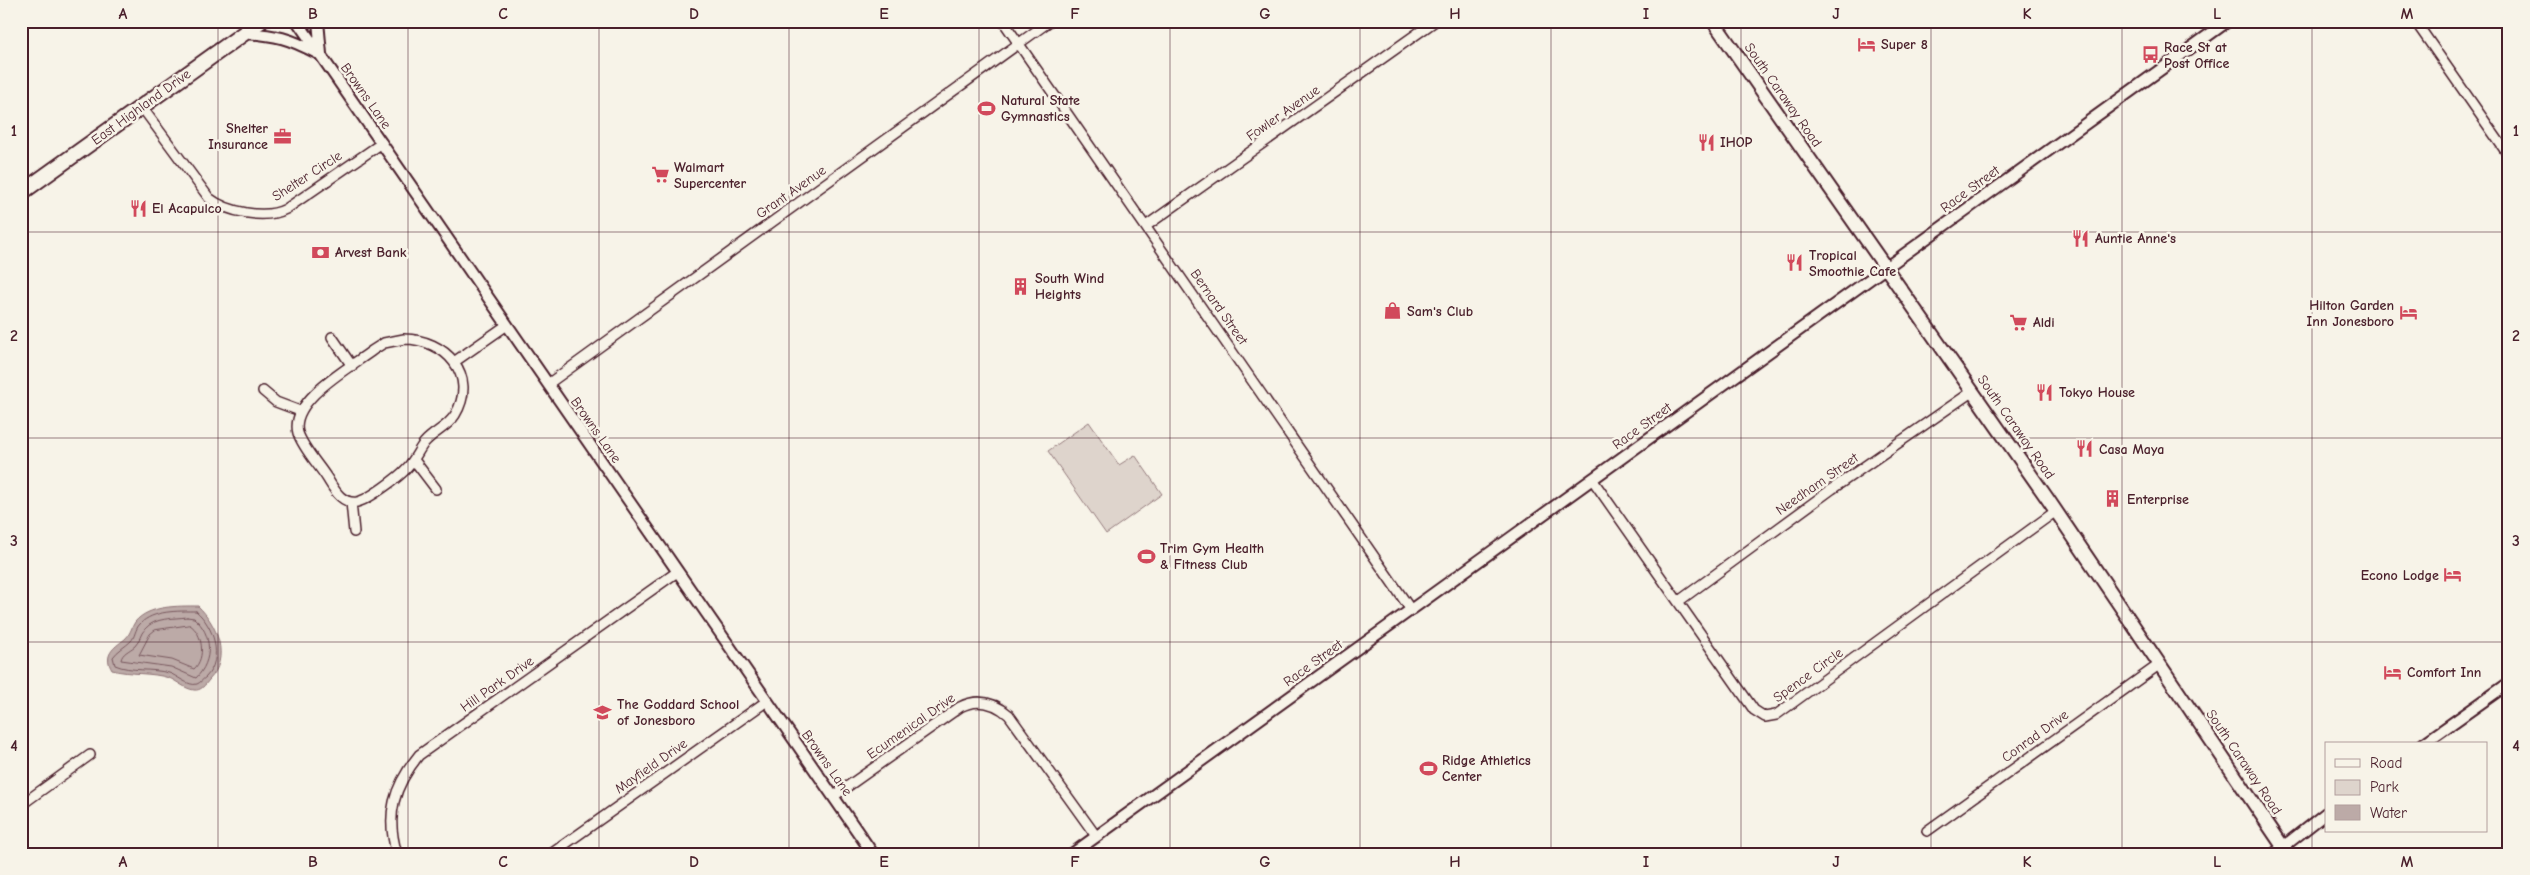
<svg xmlns="http://www.w3.org/2000/svg" width="2530" height="875" font-family="'Comic Neue',sans-serif">
<style>
.green{fill:#ded4cc;stroke:#947a7c}
.water{fill:#bcaaa7;stroke:#8e7275}
.lines{fill:none;stroke-linecap:round;stroke-linejoin:round}
.shore{stroke:#78575d;stroke-width:1}
.minor-casing{stroke:#4a1f2b;stroke-width:12}
.tertiary-casing{stroke:#4a1f2b;stroke-width:14}
.secondary-casing{stroke:#4a1f2b;stroke-width:16}
.primary-casing{stroke:#4a1f2b;stroke-width:18}
.minor{stroke:#f7f3e8;stroke-width:9}
.tertiary{stroke:#f7f3e8;stroke-width:10}
.secondary{stroke:#f7f3e8;stroke-width:12}
.primary{stroke:#f7f3e8;stroke-width:14}
.grid{fill:none;stroke:#4a1f2b;stroke-width:1;stroke-opacity:0.55}
.labels{text-anchor:middle;dominant-baseline:central;stroke-width:5;stroke-linejoin:round;paint-order:stroke}
.poi-label{font-size:14px;font-weight:bold;fill:#4a1f2b;stroke:#f7f3e8;text-anchor:start}
.street-label{font-size:14px;fill:#4a1f2b;stroke:#f7f3e8}
.neatline{fill:none;stroke:#4a1f2b;stroke-width:2}
.grid-label{font-size:16px;text-anchor:middle;font-weight:bold;fill:#4a1f2b}
</style>
<rect width="100%" height="100%" fill="#f7f3e8"/>
<filter id="ink" filterUnits="userSpaceOnUse"><feTurbulence type="fractalNoise" baseFrequency=".02" numOctaves="2"/><feDisplacementMap in="SourceGraphic" scale="10" xChannelSelector="R" yChannelSelector="G"/><feConvolveMatrix kernelMatrix="1 2 1 2 8 2 1 2 1" color-interpolation-filters="sRGB"/></filter>
<g filter="url(#ink)">
<path class="green" d="M1089,422L1119,465L1135,455L1162,494L1106,534L1048,451Z"/>
<path class="water" d="M198,606C217,624 231,658 209,680C205,685 201,691 194,690C185,689 177,681 169,678C151,672 131,675 112,670C103,655 113,648 125,639C130,635 131,628 135,622C149,605 178,606 198,606Z"/>
<g class="lines">
<path class="shore" d="M196,611C214,626 224,658 206,677C203,679 200,683 197,684C189,687 176,675 169,673C151,668 131,672 115,665L113,657C118,650 125,647 131,641C135,637 135,629 140,624C153,610 178,611 196,611Z
M187,617L194,618C213,634 213,661 196,678L171,667L121,660C122,653 129,651 135,646C140,641 140,634 145,629C155,617 173,619 187,617Z
M190,625C203,633 206,658 194,669L172,660L139,655L150,634L155,630Z"/>
<defs>
<path id="minor" d="M1003,21L1411,610
M2415,21L2509,156
M141,106L209,198C227,212 265,220 286,209L382,143
M1146,226L1435,21
M332,337L352,366
M404,339C445,339 479,375 455,415C447,428 433,432 424,443C418,451 414,461 407,468C399,477 368,500 357,502C341,504 334,489 327,478C318,464 303,448 298,433C289,400 351,367 373,350L384,343Z
M454,362L507,325
M548,384L1050,21
M263,391L276,402L300,411
M414,460L436,489
M1592,479L1754,710L1765,717L1776,715L2056,511
M351,502L354,532
M1679,601L1832,489L1973,391
M834,796L960,707C978,698 994,702 1009,715L1096,836
M21,805L90,755
M1927,831L2160,664
M397,854C385,815 394,786 419,755L677,572
M551,854L767,701"/>
<path id="tertiary" d="M297,21L873,854
M318,21L321,54
M245,33C276,35 289,38 317,53
M2423,744L2509,683
M1072,854L2228,21
M2274,854L2326,813"/>
<path id="secondary" d="M1713,21L2047,498L2288,854"/>
<path id="primary" d="M21,193L261,21"/>
</defs>
<use href="#minor" class="minor-casing"/>
<use href="#tertiary" class="tertiary-casing"/>
<use href="#secondary" class="secondary-casing"/>
<use href="#primary" class="primary-casing"/>
<use href="#minor" class="minor"/>
<use href="#tertiary" class="tertiary"/>
<use href="#secondary" class="secondary"/>
<use href="#primary" class="primary"/>
</g>
</g>
<path class="grid" d="M218,21V854M408,21V854M599,21V854M789,21V854M979,21V854M1170,21V854M1360,21V854M1551,21V854M1741,21V854M1931,21V854M2122,21V854M2312,21V854M21,232H2509M21,438H2509M21,642H2509"/>
<defs>
<symbol id="hotel-bare" viewBox="-9 -9 18 18"><path d="M-6-4.5h1.5V1H6V5H4.5V3h-9V5H-6ZM-4 0a1.8 1.8 0 1 1 3.6 0ZM.5 0V-2.5h3Q6-2.5 6 0Z" fill="#d1495b" stroke="#f7f3e8" stroke-width="2.5" paint-order="stroke"/></symbol>
<symbol id="bus-bare" viewBox="-9 -9 18 18"><path d="M-5-6H5V4H4V6H2V4H-2V6H-4V4H-5ZM-3.5-4V0h7V-4ZM-3.5 1.2v1.5H-2V1.2ZM2 1.2v1.5H3.5V1.2Z" fill="#d1495b" stroke="#f7f3e8" stroke-width="2.5" paint-order="stroke"/></symbol>
<symbol id="stadium-bare" viewBox="-9 -9 18 18"><path d="M0-5a6.5 5 0 1 0 0 10a6.5 5 0 1 0 0-10ZM-3.5-1.8h7v3.6h-7Z" fill="#d1495b" stroke="#f7f3e8" stroke-width="2.5" paint-order="stroke"/></symbol>
<symbol id="office-bare" viewBox="-9 -9 18 18"><path d="M-6-3h4V-5.5h4V-3h4V5H-6ZM-1-4.5V-3h2v-1.5ZM-6 0V1H6V0Z" fill="#d1495b" stroke="#f7f3e8" stroke-width="2.5" paint-order="stroke"/></symbol>
<symbol id="restaurant-bare" viewBox="-9 -9 18 18"><path d="M-5-6h1v4h1v-4h1v4h1v-4h1v5L-1.5 .5V6h-2V.5L-5-1ZM5-6V6H3V1.5H1.5Q1.5-4 5-6Z" fill="#d1495b" stroke="#f7f3e8" stroke-width="2.5" paint-order="stroke"/></symbol>
<symbol id="supermarket-bare" viewBox="-9 -9 18 18"><path d="M-6-5.5h2.5l.6 2H6L4.5 2H-2.5L-4.4-4H-6ZM-1.5 3.2a1.3 1.3 0 1 0 .1 0ZM3 3.2a1.3 1.3 0 1 0 .1 0Z" fill="#d1495b" stroke="#f7f3e8" stroke-width="2.5" paint-order="stroke"/></symbol>
<symbol id="bank-bare" viewBox="-9 -9 18 18"><path d="M-6-4H6V4H-6ZM0-2.3a2.3 2.3 0 1 0 0 4.6a2.3 2.3 0 1 0 0-4.6Z" fill="#d1495b" stroke="#f7f3e8" stroke-width="2.5" paint-order="stroke"/></symbol>
<symbol id="building-bare" viewBox="-9 -9 18 18"><path d="M-4-6H4V6H1V3H-1V6H-4ZM-2.5-4.3h1.7v1.8h-1.7ZM.8-4.3h1.7v1.8H.8ZM-2.5-1h1.7V.8h-1.7ZM.8-1h1.7V.8H.8Z" fill="#d1495b" stroke="#f7f3e8" stroke-width="2.5" paint-order="stroke"/></symbol>
<symbol id="shop-bare" viewBox="-9 -9 18 18"><path d="M-5-2.5h2.3a2.7 3.5 0 0 1 5.4 0H5L5.5 6h-11ZM-1.5-2.5h3a1.5 2.3 0 0 0-3 0Z" fill="#d1495b" stroke="#f7f3e8" stroke-width="2.5" paint-order="stroke"/></symbol>
<symbol id="school-bare" viewBox="-9 -9 18 18"><path d="M0-5L7-2L0 1L-7-2ZM-4 1L0 2.5L4 1V4Q0 6-4 4Z" fill="#d1495b" stroke="#f7f3e8" stroke-width="2.5" paint-order="stroke"/></symbol>
</defs>
<g fill-rule="evenodd">
<use href="#hotel-bare" x="1854" y="32" width="25" height="25"/>
<use href="#bus-bare" x="2138" y="42" width="25" height="25"/>
<use href="#stadium-bare" x="974" y="96" width="25" height="25"/>
<use href="#office-bare" x="270" y="124" width="25" height="25"/>
<use href="#restaurant-bare" x="1694" y="130" width="25" height="25"/>
<use href="#supermarket-bare" x="648" y="162" width="25" height="25"/>
<use href="#restaurant-bare" x="126" y="196" width="25" height="25"/>
<use href="#restaurant-bare" x="2068" y="226" width="25" height="25"/>
<use href="#bank-bare" x="308" y="240" width="25" height="25"/>
<use href="#restaurant-bare" x="1782" y="250" width="25" height="25"/>
<use href="#building-bare" x="1008" y="274" width="25" height="25"/>
<use href="#shop-bare" x="1380" y="298" width="25" height="25"/>
<use href="#hotel-bare" x="2396" y="300" width="25" height="25"/>
<use href="#supermarket-bare" x="2006" y="310" width="25" height="25"/>
<use href="#restaurant-bare" x="2032" y="380" width="25" height="25"/>
<use href="#restaurant-bare" x="2072" y="436" width="25" height="25"/>
<use href="#building-bare" x="2100" y="486" width="25" height="25"/>
<use href="#stadium-bare" x="1134" y="544" width="25" height="25"/>
<use href="#hotel-bare" x="2440" y="562" width="25" height="25"/>
<use href="#hotel-bare" x="2380" y="660" width="25" height="25"/>
<use href="#school-bare" x="590" y="700" width="25" height="25"/>
<use href="#stadium-bare" x="1416" y="756" width="25" height="25"/>
</g>
<g class="labels">
<g class="poi-label">
<text x="1881" y="44">Super 8</text>
<text x="2164" y="47">Race St at<tspan x="2164" dy="16">Post Office</tspan></text>
<text x="1001" y="100">Natural State<tspan x="1001" dy="16">Gymnastics</tspan></text>
<text x="268" y="128" text-anchor="end">Shelter<tspan x="268" dy="16">Insurance</tspan></text>
<text x="1720" y="142">IHOP</text>
<text x="674" y="167">Walmart<tspan x="674" dy="16">Supercenter</tspan></text>
<text x="152" y="208">El Acapulco</text>
<text x="2095" y="238">Auntie Anne's</text>
<text x="335" y="252">Arvest Bank</text>
<text x="1809" y="255">Tropical<tspan x="1809" dy="16">Smoothie Cafe</tspan></text>
<text x="1035" y="278">South Wind<tspan x="1035" dy="16">Heights</tspan></text>
<text x="2394" y="305" text-anchor="end">Hilton Garden<tspan x="2394" dy="16">Inn Jonesboro</tspan></text>
<text x="1407" y="311">Sam's Club</text>
<text x="2033" y="322">Aldi</text>
<text x="2059" y="392">Tokyo House</text>
<text x="2099" y="449">Casa Maya</text>
<text x="2127" y="499">Enterprise</text>
<text x="1160" y="548">Trim Gym Health<tspan x="1160" dy="16">&amp; Fitness Club</tspan></text>
<text x="2439" y="575" text-anchor="end">Econo Lodge</text>
<text x="2407" y="672">Comfort Inn</text>
<text x="617" y="704">The Goddard School<tspan x="617" dy="16">of Jonesboro</tspan></text>
<text x="1442" y="760">Ridge Athletics<tspan x="1442" dy="16">Center</tspan></text>
</g>
<g class="street-label">
<text transform="translate(1783 95) rotate(55)">South Caraway Road</text>
<text transform="translate(366 96) rotate(55)">Browns Lane</text>
<text transform="translate(141 107) rotate(-36)">East Highland Drive</text>
<text transform="translate(1283 113) rotate(-35)">Fowler Avenue</text>
<text transform="translate(307 176) rotate(-33)">Shelter Circle</text>
<text transform="translate(1970 189) rotate(-36)">Race Street</text>
<text transform="translate(791 192) rotate(-35)">Grant Avenue</text>
<text transform="translate(1219 307) rotate(55)">Bernard Street</text>
<text transform="translate(1642 426) rotate(-36)">Race Street</text>
<text transform="translate(2016 427) rotate(55)">South Caraway Road</text>
<text transform="translate(596 430) rotate(55)">Browns Lane</text>
<text transform="translate(1817 484) rotate(-35)">Needham Street</text>
<text transform="translate(1313 663) rotate(-36)">Race Street</text>
<text transform="translate(1808 675) rotate(-36)">Spence Circle</text>
<text transform="translate(497 684) rotate(-35)">Hill Park Drive</text>
<text transform="translate(911 726) rotate(-35)">Ecumenical Drive</text>
<text transform="translate(2035 736) rotate(-36)">Conrad Drive</text>
<text transform="translate(2244 762) rotate(56)">South Caraway Road</text>
<text transform="translate(827 763) rotate(55)">Browns Lane</text>
<text transform="translate(651 766) rotate(-35)">Mayfield Drive</text>
</g>
</g>
<rect width="2530" height="875" fill="none" stroke="#f7f3e8" stroke-width="55"/>
<rect x="2325" y="742" width="162" height="90" fill="#f7f3e8" stroke="#b29e9c"/>
<rect x="2335" y="759" width="25" height="8" fill="#f7f3e8" stroke="#b29e9c"/>
<text x="2370" y="768" font-size="15" fill="#4a1f2b">Road</text>
<rect x="2335" y="780" width="25" height="15" fill="#ded4cc" stroke="#b29e9c"/>
<text x="2370" y="792" font-size="15" fill="#4a1f2b">Park</text>
<rect x="2335" y="805" width="25" height="15" fill="#bcaaa7" stroke="#b29e9c"/>
<text x="2370" y="818" font-size="15" fill="#4a1f2b">Water</text>
<rect x="28" y="28" width="2474" height="820" class="neatline"/>
<g class="grid-label">
<text x="123" y="19">A</text>
<text x="313" y="19">B</text>
<text x="503" y="19">C</text>
<text x="694" y="19">D</text>
<text x="884" y="19">E</text>
<text x="1075" y="19">F</text>
<text x="1265" y="19">G</text>
<text x="1455" y="19">H</text>
<text x="1646" y="19">I</text>
<text x="1836" y="19">J</text>
<text x="2027" y="19">K</text>
<text x="2217" y="19">L</text>
<text x="2407" y="19">M</text>
<text x="14" y="136">1</text>
<text x="2516" y="136">1</text>
<text x="14" y="341">2</text>
<text x="2516" y="341">2</text>
<text x="14" y="546">3</text>
<text x="2516" y="546">3</text>
<text x="14" y="751">4</text>
<text x="2516" y="751">4</text>
<text x="123" y="867">A</text>
<text x="313" y="867">B</text>
<text x="503" y="867">C</text>
<text x="694" y="867">D</text>
<text x="884" y="867">E</text>
<text x="1075" y="867">F</text>
<text x="1265" y="867">G</text>
<text x="1455" y="867">H</text>
<text x="1646" y="867">I</text>
<text x="1836" y="867">J</text>
<text x="2027" y="867">K</text>
<text x="2217" y="867">L</text>
<text x="2407" y="867">M</text>
</g>
</svg>
